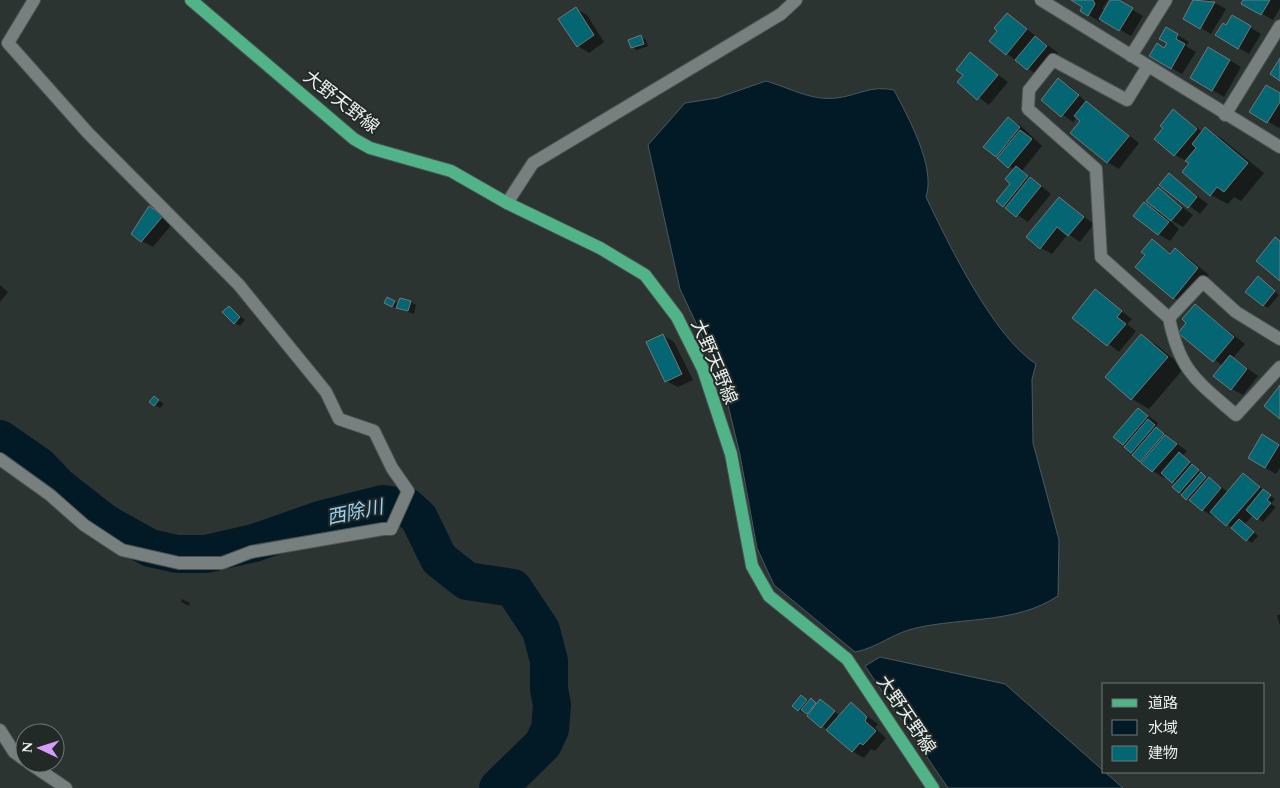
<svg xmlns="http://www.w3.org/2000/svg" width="1280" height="788" font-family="Spectral,'Noto Sans JP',serif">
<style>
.water{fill:#021926;stroke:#475961}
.shadow{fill:#0007}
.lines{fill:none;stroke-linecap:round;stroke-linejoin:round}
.river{stroke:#021926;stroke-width:38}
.building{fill:#046672;stroke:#70797b}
.minor-casing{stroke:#4b5251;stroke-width:14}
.major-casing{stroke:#4b5251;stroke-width:14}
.minor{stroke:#77807e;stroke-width:12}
.major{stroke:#51b488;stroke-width:12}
.labels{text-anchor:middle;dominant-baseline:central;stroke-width:4;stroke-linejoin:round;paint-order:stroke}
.street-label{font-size:18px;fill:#e8edec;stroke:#222a28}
.water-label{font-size:19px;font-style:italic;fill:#97d2f4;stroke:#222a28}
</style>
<rect width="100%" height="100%" fill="#2c3432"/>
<path class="water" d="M766,81C790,88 811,101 837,98C859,95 871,85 894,90C908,117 936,167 926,197C949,245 993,336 1036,364L1032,379L1033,443L1059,540L1058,596C1015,624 964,617 916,628C895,632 877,648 855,652L774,585L757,548L740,455L721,376L680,289L648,145L685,103L717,98Z
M880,657L1005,684L1123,788H948L865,666Z"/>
<path class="shadow" d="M1073,0H1108L1102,9L1105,11L1112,0H1116L1143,16L1131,36L1101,19L1100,22L1089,15L1081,11L1084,6Z
M1195,0H1210L1226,9L1211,34L1185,18Z
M1245,0H1280V8L1273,20L1243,3Z
M576,9L587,15L604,42L589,53L578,46Z
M1007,14L1058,53L1039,76L1007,54L999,31Z
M1233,17L1261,34L1249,54L1217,35L1227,27Z
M1166,28L1189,42L1186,46L1196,52L1182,74L1151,56L1164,49L1168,43Z
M641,37L646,40L648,46L637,50L632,47Z
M1209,48L1241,67L1224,97L1192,78Z
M970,54L1008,82L989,105L958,82L964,75Z
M1059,80L1070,86L1088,104L1139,143L1119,169L1107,162L1081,120L1077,117L1073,122L1042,100Z
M1280,94V127L1279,128L1251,112Z
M1173,111L1203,132L1206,129L1222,139L1264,173L1241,201L1234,197L1228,204L1211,195L1191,163L1175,155L1155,139Z
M1009,119L1020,125L1042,146L1022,171L1051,194L1028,222L1004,206L1014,170L996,156Z
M1169,175L1208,204L1200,214L1161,184Z
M1158,189L1193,215L1183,227L1166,217L1179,229L1170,241L1158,234L1145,204L1161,213Z
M1059,199L1094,224L1080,242L1068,234L1052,254L1041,248Z
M149,207L173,223L153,247L142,241Z
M1152,241L1172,254L1175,250L1186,256L1209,275L1185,304L1174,298L1147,255Z
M1263,281L1279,295L1268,308L1263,305Z
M0,285L8,292L0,302Z
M1095,291L1132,319L1127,324L1136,331L1119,352L1074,317Z
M387,298L399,304L400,299L411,302L416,305L414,314L390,306Z
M1195,305L1245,344L1233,358L1258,376L1243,395L1232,389L1223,366L1180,333L1188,322Z
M229,307L245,320L240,326L235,323Z
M663,335L674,342L693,380L678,387L666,381Z
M1142,336L1158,346L1184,368L1149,409L1132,399L1107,377Z
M155,397L164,404L160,408L150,402Z
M1139,409L1158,423L1156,426L1158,430L1187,451L1183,456L1203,475L1228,492L1244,475L1275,499L1271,504L1276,507L1263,522L1253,515L1245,524L1258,536L1252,543L1215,515L1214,517L1203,510L1187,498L1174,487L1176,484L1166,476L1164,478L1153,471L1123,444Z
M1263,436L1280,446V468L1276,474L1249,458Z
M182,599L190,603L189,606L181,602Z
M1277,615H1280V626Z
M807,700L818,704H826L840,716L851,704L878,724L875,728L886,738L875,751L871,749L864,758L852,751L805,711L803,713L798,710Z"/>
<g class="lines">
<path class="river" d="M0,439L39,466L59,487L105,523L150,548L177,554H206L254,543L320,520L383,504L407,507L419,518L439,559L467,581L513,588L541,630L549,661V689L552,705L550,729L543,744L498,788"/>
</g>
<path class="building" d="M1071,0H1093L1095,4L1088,16L1080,11L1082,7Z
M1110,0H1119L1133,8L1119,31L1099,19Z
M1193,0L1215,2L1200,29L1183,19Z
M1243,0H1270L1261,15L1241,4Z
M576,7L594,35L577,47L558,19Z
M1007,13L1027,29L1006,55L989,41L997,31L994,28Z
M1232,15L1251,26L1238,49L1215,35L1223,23L1226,25Z
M1166,27L1178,34L1176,39L1185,44L1171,69L1149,56L1157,43L1164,48L1167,43L1159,39Z
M641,35L644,44L631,48L628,40Z
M1035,36L1047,46L1027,70L1015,60Z
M1208,47L1230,60L1212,91L1190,78Z
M970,52L998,75L977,100L957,82L963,75L956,70Z
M1280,58V81L1270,74Z
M1058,78L1079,95L1061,117L1041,100Z
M1266,85L1280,93V102L1267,123L1249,112Z
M1086,101L1129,136L1107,163L1070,133L1080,121L1074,116Z
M1173,109L1197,129L1174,156L1154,139L1163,128L1160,126Z
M1008,117L1020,127L996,157L983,147Z
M1205,127L1248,163L1224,192L1217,187L1210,196L1182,172L1189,163L1185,161L1196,148L1192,144Z
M1020,130L1032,139L1008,168L997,158Z
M1016,166L1028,176L1003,207L996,201L1010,184L1005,179Z
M1169,173L1197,197L1188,208L1159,185Z
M1030,177L1041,186L1016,217L1005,208Z
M1158,187L1182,208L1171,221L1146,201Z
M1059,197L1084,217L1068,236L1057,227L1040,249L1026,237Z
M1144,202L1169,222L1158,235L1133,216Z
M149,206L163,216L141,242L131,234Z
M1275,237L1280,241V281L1256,261Z
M1152,239L1170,254L1175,248L1198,268L1173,299L1135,267L1145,255L1141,252Z
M1258,276L1275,291L1263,306L1245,292Z
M1095,289L1122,311L1117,317L1126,324L1107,346L1072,318Z
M387,297L395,301L392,307L384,303Z
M400,298L411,301L408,311L396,308Z
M1195,304L1234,337L1213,362L1178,333L1186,323L1182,319Z
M229,306L240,317L234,324L222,312Z
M663,334L682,374L665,382L646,342Z
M1141,334L1168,357L1131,400L1105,377Z
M1230,355L1247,369L1231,390L1213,376Z
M1280,385V419L1264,406Z
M154,396L159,400L154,406L149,402Z
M1138,408L1148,416L1123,445L1113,437Z
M1148,419L1155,425L1131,453L1124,447Z
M1156,427L1164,434L1140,462L1132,455Z
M1262,434L1279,445L1265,468L1248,458Z
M1165,435L1177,444L1152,472L1141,463Z
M1179,452L1190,462L1172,483L1161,473Z
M1192,464L1199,470L1179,493L1172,487Z
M1201,472L1206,477L1186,500L1181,495Z
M1243,473L1260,487L1226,526L1210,512Z
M1209,477L1221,488L1202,511L1189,500Z
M1263,489L1271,495L1267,500L1271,503L1257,520L1246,510Z
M1239,519L1254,532L1246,541L1231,528Z
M801,695L807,700L798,711L792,706Z
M811,698L816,703L807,714L801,710Z
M820,699L835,711L821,728L807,716Z
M851,702L867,717L865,721L876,731L863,745L860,743L852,752L826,730Z"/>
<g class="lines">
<defs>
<path id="minor" d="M1041,0L1280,147
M1131,56L1166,0
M1148,66L1127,100L1053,60L1029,90L1028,109L1096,169L1101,257L1169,318L1203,282L1236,312L1280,339
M1225,115L1280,26
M507,203L533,163L781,14L796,0
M1169,318C1180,372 1197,381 1236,415L1280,367
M0,459L50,495L84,525L122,550L179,563H222L251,552L383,529H391L408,491L392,468L374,431L339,419L326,392L239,285L88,133L8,43L34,0
M0,730L14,752L25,760
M29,763L66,788"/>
<path id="major" d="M191,0L354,139L370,148L451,171L507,203L600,248L645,275L677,317L703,369L731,454L752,566L769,596L847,659L933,788"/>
</defs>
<use href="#minor" class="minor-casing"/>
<use href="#major" class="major-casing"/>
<use href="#minor" class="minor"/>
<use href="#major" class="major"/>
</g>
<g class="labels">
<g class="street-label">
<text transform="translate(341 102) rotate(38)">大野天野線</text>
<text transform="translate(714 362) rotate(67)">大野天野線</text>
<text transform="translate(906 715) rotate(56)">大野天野線</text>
</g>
<g class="water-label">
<text transform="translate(355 513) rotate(-12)">西除川</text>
</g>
</g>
<rect x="1102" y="683" width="162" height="90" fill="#222a28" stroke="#717876"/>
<rect x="1112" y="699" width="25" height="8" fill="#51b488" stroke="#717876"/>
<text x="1148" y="708" font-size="15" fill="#e8edec">道路</text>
<rect x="1112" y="720" width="25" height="15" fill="#021926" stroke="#717876"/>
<text x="1148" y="733" font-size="15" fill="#e8edec">水域</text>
<rect x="1112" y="746" width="25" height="15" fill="#046672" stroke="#717876"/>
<text x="1148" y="758" font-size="15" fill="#e8edec">建物</text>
<g transform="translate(40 748) rotate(274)"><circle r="24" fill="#222a28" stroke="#717876"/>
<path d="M0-4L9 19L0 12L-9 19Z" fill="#d59cfb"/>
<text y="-8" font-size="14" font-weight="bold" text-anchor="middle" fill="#e8edec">N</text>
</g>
</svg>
